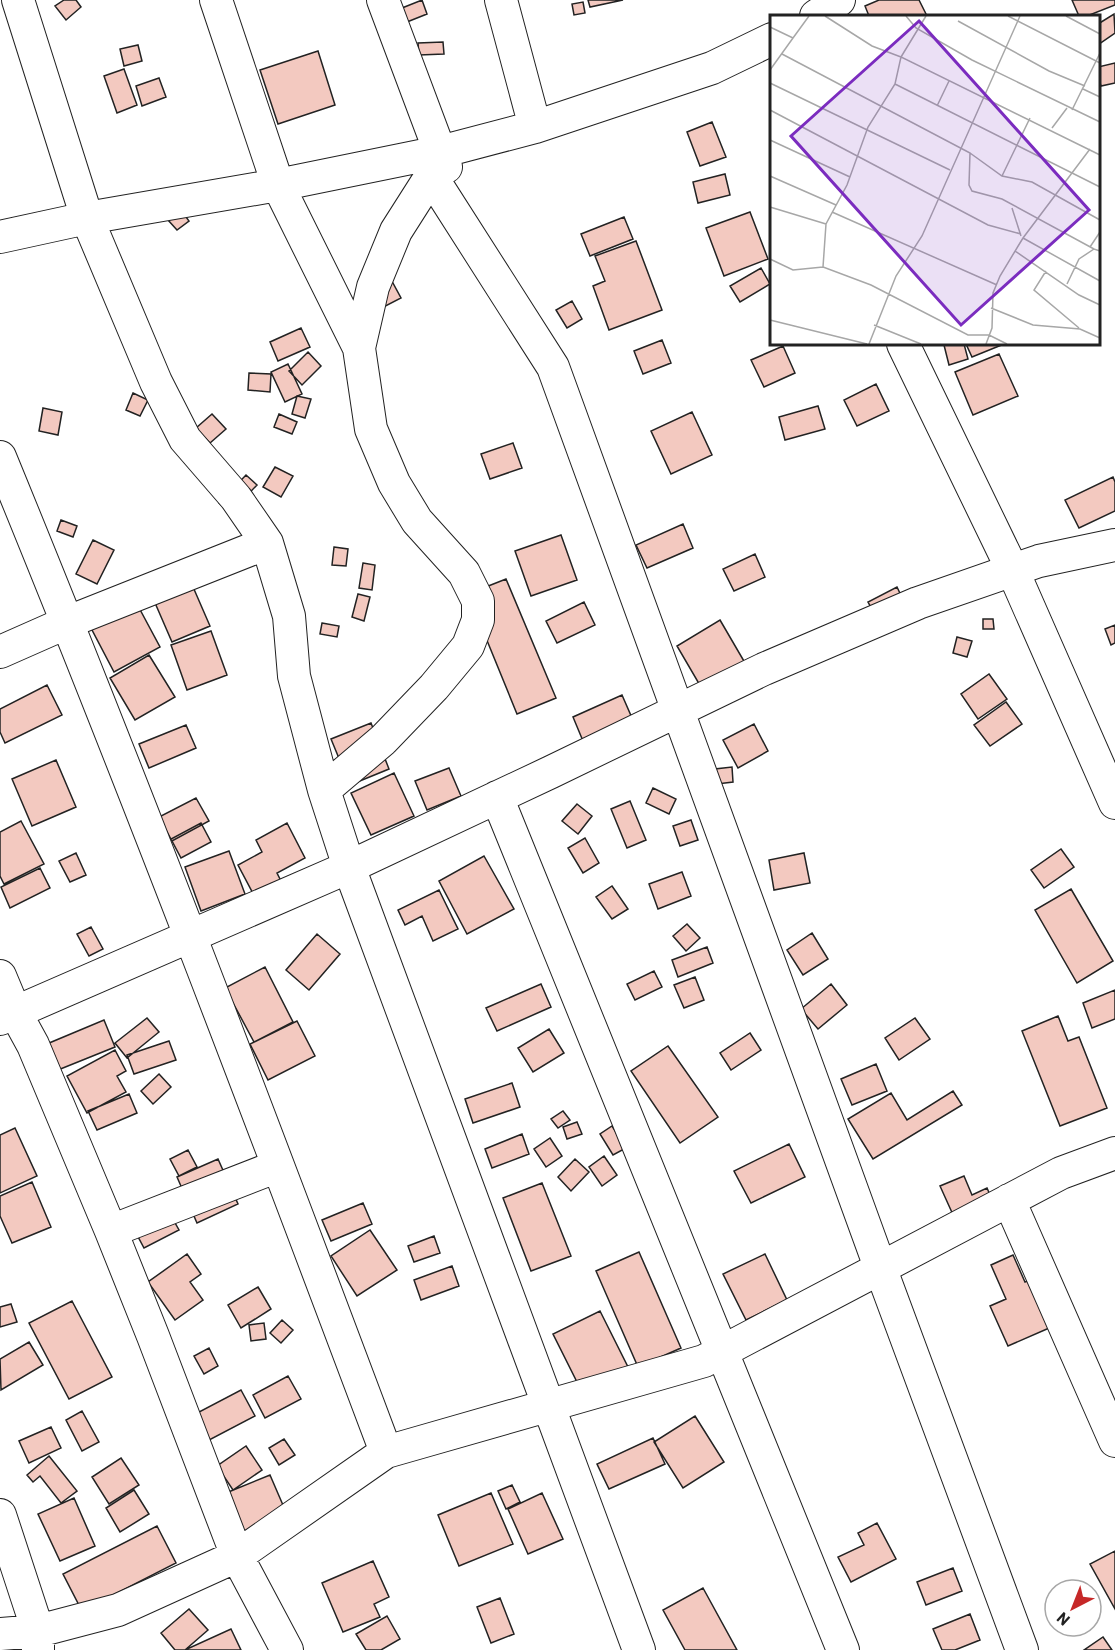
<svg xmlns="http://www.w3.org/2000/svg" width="1115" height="1650" font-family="Barlow,sans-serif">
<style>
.building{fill:#f3c9c0;stroke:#222;stroke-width:1.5}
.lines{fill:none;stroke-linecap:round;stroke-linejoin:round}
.minor-casing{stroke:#222;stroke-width:34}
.minor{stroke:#fff;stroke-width:32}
.inset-road{fill:none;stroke:#a7a7a7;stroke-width:1.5}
.view{fill:#7b2cbf;fill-opacity:0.15;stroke:#7b2cbf;stroke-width:3}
.inset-edge{fill:none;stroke:#222;stroke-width:3}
</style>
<rect width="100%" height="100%" fill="#fff"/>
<path class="building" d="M64,0H76L81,7L66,20L55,6Z
M422,0L427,14L407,22L402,8Z
M588,0H623L590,7Z
M879,0H919L927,16H869L865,6Z
M1072,0H1115V5L1087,16H1079Z
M583,2L585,13L574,15L572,4Z
M1114,14L1115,33L1099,44L1098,24Z
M443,42L444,54L419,55L418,43Z
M138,45L142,61L124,66L120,49Z
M318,51L335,105L278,124L260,70Z
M1115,63V83L1101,86L1098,76V67Z
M124,69L137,105L117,113L104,76Z
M159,78L166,97L142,106L136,86Z
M712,122L726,157L700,166L687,132Z
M725,174L730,195L698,203L693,182Z
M181,210L189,221L177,230L168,220Z
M750,212L768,259L724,276L706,228Z
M624,217L633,239L590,256L581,234Z
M636,241L662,310L609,330L593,286L605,281L595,256Z
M761,268L770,284L740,302L730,286Z
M387,272L401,298L372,313Z
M572,301L582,319L567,328L556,310Z
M301,328L310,347L278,361L270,342Z
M662,340L671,363L643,374L634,351Z
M951,344H964L968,359L949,365L944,345Z
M966,344H1004L972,357Z
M783,346L795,373L764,387L751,360Z
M308,352L321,366L302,385L289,371Z
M999,354L1018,396L973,415L955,372Z
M288,364L302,394L285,402L271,372Z
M249,373L271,374L270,392L248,390Z
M876,384L889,411L857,426L844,400Z
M133,393L148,400L140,416L126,410Z
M297,396L311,399L305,418L292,414Z
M818,406L825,429L785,440L779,417Z
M43,408L62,412L58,435L39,431Z
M692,412L712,455L671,474L651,431Z
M212,414L226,429L210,443L196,428Z
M279,414L297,422L292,434L274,427Z
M513,443L522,468L490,479L481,454Z
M275,467L293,476L281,497L263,487Z
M246,475L257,485L230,513L219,503Z
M1113,477L1115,482V511L1079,528L1065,500Z
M61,520L77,526L73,537L57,531Z
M683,524L693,548L647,568L636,545Z
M561,535L577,580L531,596L515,551Z
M93,540L114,550L97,584L76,574Z
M334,547L348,549L346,566L332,565Z
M755,554L765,577L734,591L723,569Z
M363,563L375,565L372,590L359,588Z
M506,579L556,698L517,714L468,594Z
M190,580L210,626L172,642L152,596Z
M897,587L906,606L878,620L868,602Z
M358,594L370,597L364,621L352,617Z
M584,602L595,625L557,643L546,621Z
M137,604L160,647L114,672L91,628Z
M983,619H993L994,629H983Z
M720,620L748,668L705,694L677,646Z
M322,623L339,626L337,637L320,634Z
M1115,625V643L1111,645L1105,629Z
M211,631L227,675L187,690L171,645Z
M957,637L972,641L967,657L953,653Z
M149,655L175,697L135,720L110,678Z
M989,674L1007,699L978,719L961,694Z
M47,685L62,715L5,743L0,732V709Z
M622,695L632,718L583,741L573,717Z
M1006,702L1022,724L990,746L974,725Z
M371,723L389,769L350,785L331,739Z
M754,724L768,751L738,768L723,740Z
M186,725L196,748L149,768L139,744Z
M56,760L76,807L32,826L12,779Z
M732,767L733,782L717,784L715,769Z
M449,768L461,796L427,810L415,781Z
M394,773L414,816L371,835L351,793Z
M653,788L676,799L669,814L646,803Z
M196,798L209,821L172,841L159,817Z
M630,801L646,840L627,848L611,809Z
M577,804L592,816L578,834L562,821Z
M691,820L698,840L680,846L673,826Z
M21,821L44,864L4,884L0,876V832Z
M201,823L211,842L181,858L171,839Z
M287,823L305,858L277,873L284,887L257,901L238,865L262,852L256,840Z
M585,838L599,863L583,873L568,848Z
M1061,849L1074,867L1044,888L1031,870Z
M229,851L245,894L201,911L185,867Z
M76,853L86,875L70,882L59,861Z
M804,853L810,883L774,890L769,860Z
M484,856L514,909L467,934L439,881Z
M40,868L50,888L10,908L1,887Z
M682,872L691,896L658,909L649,884Z
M612,886L628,909L612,919L596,897Z
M1071,889L1113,961L1077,983L1035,910Z
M439,890L458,929L433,941L422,916L405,925L398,910Z
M687,924L700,938L686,951L673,936Z
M91,927L103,949L89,956L77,934Z
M812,933L828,959L803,975L787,950Z
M317,934L340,954L309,990L286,970Z
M707,947L713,963L678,977L672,960Z
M265,967L293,1022L254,1042L225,988Z
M654,971L662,987L635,1000L627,984Z
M695,977L704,1000L684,1008L674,985Z
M541,984L551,1007L497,1031L486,1008Z
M831,984L847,1005L818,1029L801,1009Z
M1115,990V1019L1092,1028L1083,1003Z
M1058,1016L1068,1041L1079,1037L1107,1108L1060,1126L1022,1031Z
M147,1018L159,1032L127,1058L115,1043Z
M915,1018L930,1039L899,1060L885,1038Z
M104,1020L115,1047L53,1072L42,1046Z
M297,1021L315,1056L268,1080L250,1044Z
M549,1029L564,1053L533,1072L518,1048Z
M750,1033L761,1050L731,1070L720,1053Z
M169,1041L176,1060L134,1074L127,1055Z
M668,1046L718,1117L680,1143L631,1071Z
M115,1050L126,1071L117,1076L126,1092L87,1113L67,1076Z
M876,1064L887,1091L852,1105L841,1079Z
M159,1074L171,1087L153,1104L141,1091Z
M512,1083L520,1107L473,1123L465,1099Z
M953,1091L962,1105L873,1159L848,1119L891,1093L907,1120Z
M129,1094L137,1113L97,1130L88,1111Z
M563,1111L570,1120L558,1128L551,1119Z
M577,1122L582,1134L567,1139L563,1127Z
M612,1126L626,1148L613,1155L600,1134Z
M15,1128L37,1176L0,1193V1135Z
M522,1134L529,1154L492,1168L485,1149Z
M550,1138L562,1156L546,1167L534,1149Z
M789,1144L805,1177L751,1203L734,1171Z
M188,1150L197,1167L179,1176L170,1159Z
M604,1156L617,1175L602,1186L589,1167Z
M218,1159L238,1204L197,1223L177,1177Z
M575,1159L589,1172L571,1191L558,1177Z
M964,1176L972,1195L987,1188L997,1211L959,1228L940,1186Z
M32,1182L51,1227L12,1243L0,1216V1196Z
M542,1183L571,1256L531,1271L503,1198Z
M363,1203L372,1224L331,1241L322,1220Z
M170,1214L179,1230L144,1248L135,1231Z
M370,1230L397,1270L357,1296L331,1256Z
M434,1236L440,1253L414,1262L408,1246Z
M639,1252L681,1348L638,1367L596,1271Z
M187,1254L201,1274L190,1282L203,1300L175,1320L148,1282Z
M765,1254L787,1300L746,1320L723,1274Z
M1013,1255L1025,1282L1035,1278L1056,1325L1008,1346L990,1306L1006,1299L991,1265Z
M452,1266L459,1286L421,1300L414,1280Z
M258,1287L271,1309L241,1328L228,1305Z
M72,1301L112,1377L69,1399L29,1323Z
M11,1304L17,1322L0,1327V1307Z
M600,1311L629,1369L582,1392L553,1334Z
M282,1320L293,1330L281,1343L270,1333Z
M264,1323L266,1339L251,1341L249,1325Z
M29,1342L43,1365L1,1390L0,1359Z
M209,1348L218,1366L204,1374L194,1356Z
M288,1376L301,1399L265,1418L253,1395Z
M241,1390L255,1416L192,1449L178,1423Z
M82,1411L99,1442L82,1451L66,1420Z
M695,1416L724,1462L683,1488L654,1442Z
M51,1427L61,1448L29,1463L19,1441Z
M653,1438L665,1464L609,1489L597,1464Z
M284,1439L295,1455L279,1465L269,1448Z
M246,1446L262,1470L233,1490L217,1466Z
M49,1456L77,1491L61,1503L40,1476L33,1482L27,1475Z
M121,1458L139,1485L109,1504L92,1477Z
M270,1475L289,1519L245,1537L226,1493Z
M512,1485L520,1502L506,1509L498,1491Z
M134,1490L149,1514L120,1532L106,1508Z
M491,1493L513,1544L459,1566L438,1515Z
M542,1493L563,1539L528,1554L508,1509Z
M74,1498L95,1546L60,1561L38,1514Z
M877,1523L896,1559L851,1582L838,1557L864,1545L858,1533Z
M157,1526L176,1563L82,1611L63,1574Z
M1115,1551V1609L1090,1564Z
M373,1561L389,1597L374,1604L380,1617L343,1632L322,1583Z
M953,1568L962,1591L926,1605L917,1582Z
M703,1588L737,1650H685L663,1610Z
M500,1598L514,1634L491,1643L477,1607Z
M189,1609L208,1630L185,1650H175L161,1633Z
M970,1614L980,1640L955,1650H942L933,1629Z
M387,1616L400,1639L381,1650H366L356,1634Z
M231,1629L241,1650H185Z
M1103,1637L1112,1650H1084Z"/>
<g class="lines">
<defs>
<path id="minor" d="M18,0L87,218L156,382L185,439L236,498L267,543L289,616L294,676L324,790
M216,0L278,185L359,348L371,429L394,483L417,521L464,573L478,601V620L468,646L434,687L383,740L324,790L349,867L639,1650
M383,0L440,152
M501,0L535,127
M816,16L839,0
M431,176L553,367L880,1267L1022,1650
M0,237L87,218L278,185L440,152L535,127L712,68L772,39
M903,344L1013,571L1115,803
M359,348L373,287L396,231L431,176L446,167
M0,457C135,786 261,1119 386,1452
M0,652L68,622L267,543
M497,797L843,1650
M0,976L15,1012L33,1045L111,1231L153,1336L237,1556L118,1610L38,1631L0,1634
M0,1019L349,867L551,772L764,669L918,603L1039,561L1115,545
M1009,1200L1115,1441
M111,1231L278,1166
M0,1515L38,1631V1650
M287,1650L237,1556L386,1452L704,1361L1061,1173L1115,1153"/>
</defs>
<use href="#minor" class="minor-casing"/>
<use href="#minor" class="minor"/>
</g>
<g transform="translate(770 15)">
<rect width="330" height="330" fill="#fff"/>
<path class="inset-road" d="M55,1L102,31L131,42L125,69L98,112L77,170L56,209L53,252L101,270L198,320H219L237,329M136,1L146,13L202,45L330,107M156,1L131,42L330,140M238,1L330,48M296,1L330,19M188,6L279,56L315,71M0,12L23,23L39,1M12,39L200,138L199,170L202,176L232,184L324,234M0,55L23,23M0,68L180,155M125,69L330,172M313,74L330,82M167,91L179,66M0,95L218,210L251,219M302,95L330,38M282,113L297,93M0,125L80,162M200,138L232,161L262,167L330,205M0,161L66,190M232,161L260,103M0,192L56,209M242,193L251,221M62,197L227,270M253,223L330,266M320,232L330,217M245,236L309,280L330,290M0,244L23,255L53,252M276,256L264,275L309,313M297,269L309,244L324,234L330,236M221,293L263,310L310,314L330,323M0,305L97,329M104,310L151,329M99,329L126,261L152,221L250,1M216,329L222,313L223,278L230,261L253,223L320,134"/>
<path class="view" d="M149,6L319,195L191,310L21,121Z"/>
<rect width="330" height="330" class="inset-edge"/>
</g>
<g transform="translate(1073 1608) rotate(222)"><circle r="28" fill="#ffffff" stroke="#a7a7a7" stroke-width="1.5"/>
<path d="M0-4.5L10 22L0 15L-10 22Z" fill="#c62828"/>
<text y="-9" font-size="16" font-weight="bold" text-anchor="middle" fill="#222222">N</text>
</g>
</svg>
